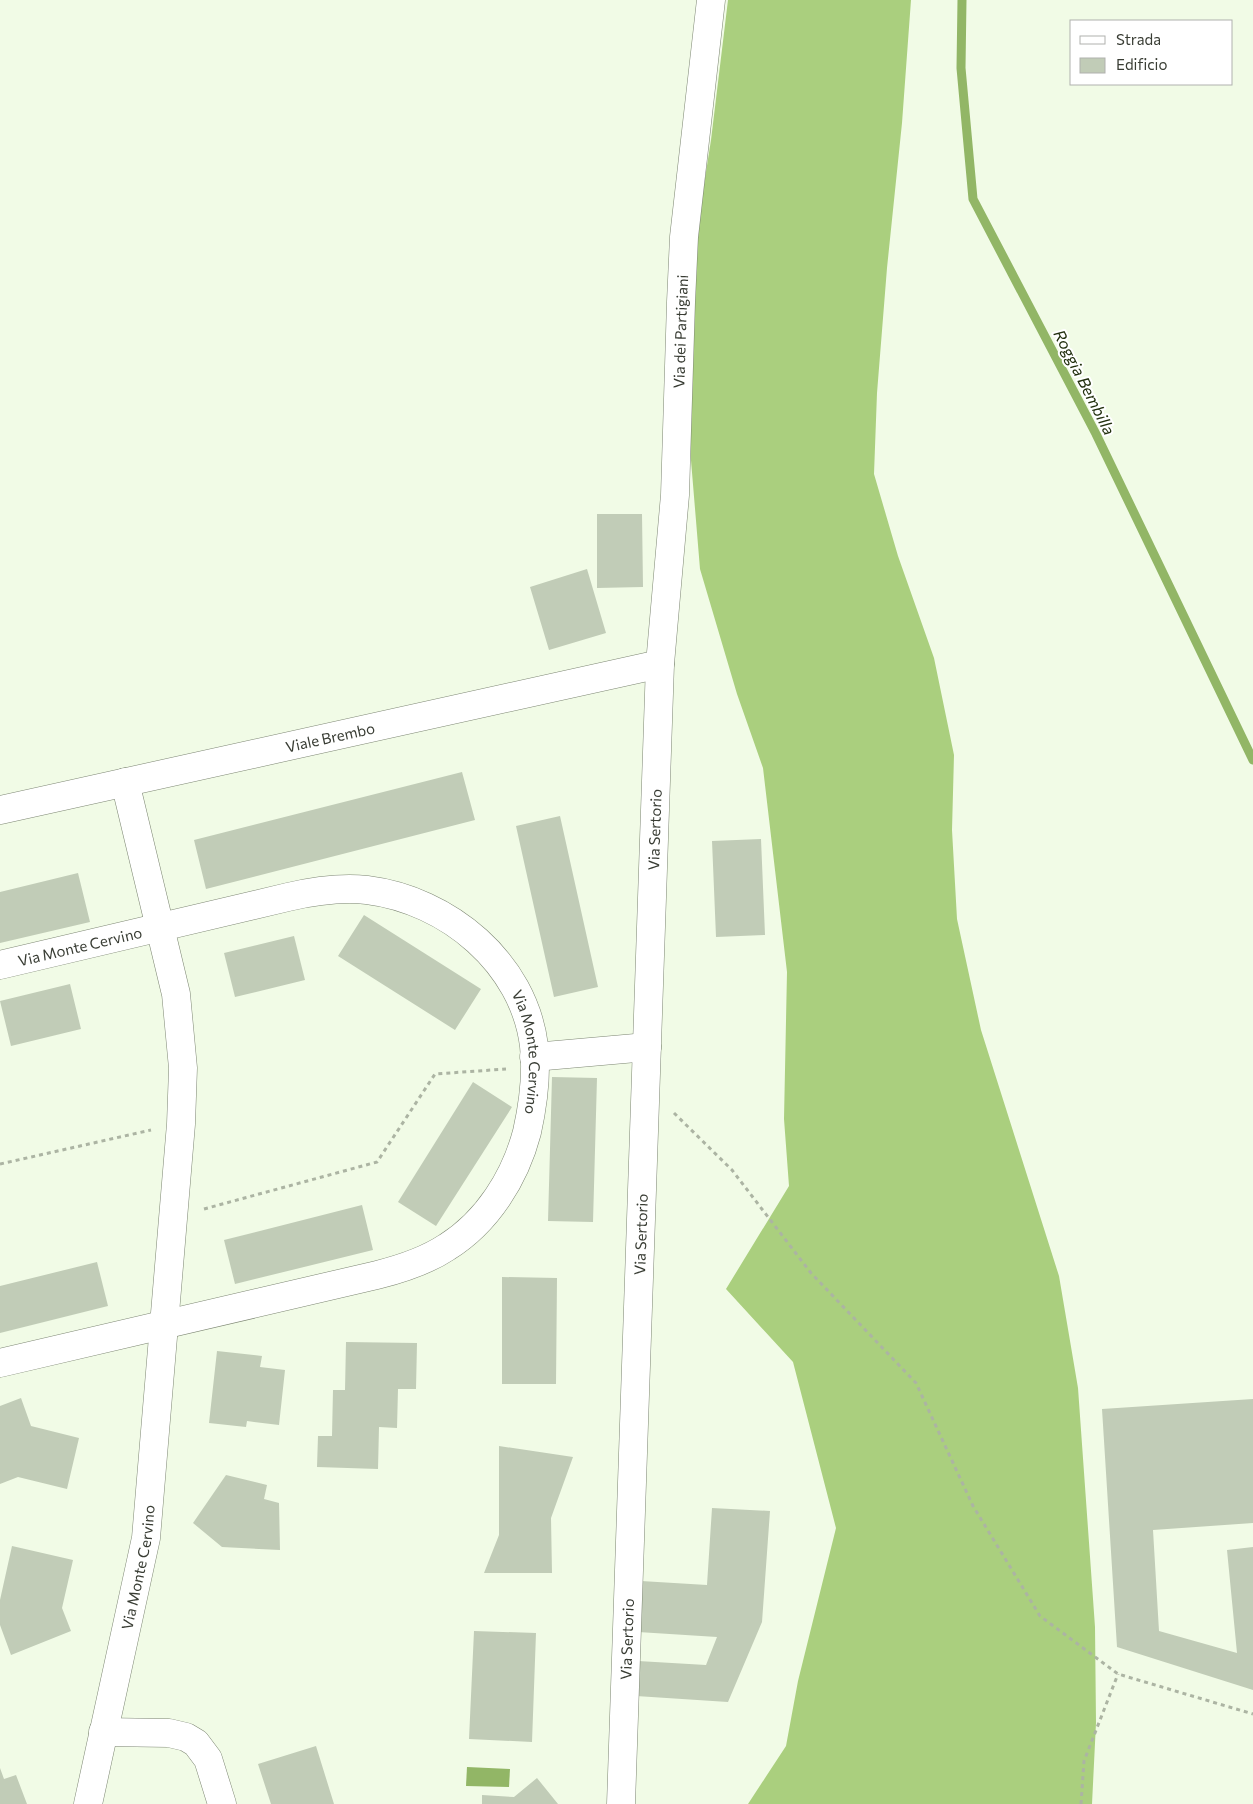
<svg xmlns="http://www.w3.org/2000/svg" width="1253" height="1804" font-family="Commissioner,sans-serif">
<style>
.forest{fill:#aacf7e}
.water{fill:#92b666}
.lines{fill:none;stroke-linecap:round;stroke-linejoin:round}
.stream{stroke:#92b666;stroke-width:9}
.building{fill:#c1ccb7}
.street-casing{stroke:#7d8673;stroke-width:29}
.path{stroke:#acb4a3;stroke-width:3;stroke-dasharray:4 4;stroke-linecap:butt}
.street{stroke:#fff;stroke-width:28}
.labels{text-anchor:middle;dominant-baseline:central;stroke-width:4;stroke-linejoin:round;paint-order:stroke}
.street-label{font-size:15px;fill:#393d34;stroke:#fff}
.water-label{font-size:16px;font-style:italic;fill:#212f0d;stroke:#fff}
</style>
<rect width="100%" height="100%" fill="#f1fbe6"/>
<path class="forest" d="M728,0H911L902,123L887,268L877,393L874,474L898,556L934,658L954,755L952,830L957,919L981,1030L1059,1276L1078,1388L1095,1627L1096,1723L1092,1804H748L786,1746L798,1681L836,1528L793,1362L726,1289L789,1186L784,1119L787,972L763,768L737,694L700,569L688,424L690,274L711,140Z"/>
<path class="water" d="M467,1767L510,1769L509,1787L466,1786Z"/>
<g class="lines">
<path class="stream" d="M962,0L961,68L973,199L1096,434L1253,760"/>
</g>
<path class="building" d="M597,514H642L643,587L597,588Z
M587,569L606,633L549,650L530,587Z
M462,772L475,820L206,889L194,840Z
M560,816L598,987L554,997L516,826Z
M761,839L765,935L716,937L712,841Z
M78,873L90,922L0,943V892Z
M364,915L481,989L455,1030L338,956Z
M294,936L305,980L235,997L224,953Z
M70,984L81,1029L11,1046L0,1001Z
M552,1077L597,1078L593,1222L548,1221Z
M473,1082L512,1107L436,1226L398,1202Z
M362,1205L373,1250L235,1284L224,1240Z
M97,1262L108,1306L0,1333V1286Z
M502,1277L557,1278L556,1384H502Z
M346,1342L417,1343L416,1389H398L397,1428L379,1427L378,1469L317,1467L318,1436H332L333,1390H345Z
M217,1351L262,1356L260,1367L285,1370L279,1425L247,1421L246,1427L209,1423Z
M21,1398L31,1426L79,1438L67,1489L18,1477L0,1484V1406Z
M1253,1399V1523L1153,1530L1159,1631L1237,1653L1227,1550L1253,1547V1690L1117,1647L1102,1409Z
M499,1446L573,1457L551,1518L552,1573H484L499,1535Z
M226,1475L267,1485L264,1499L279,1503L280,1550L222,1547L193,1523Z
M712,1508L770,1511L762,1622L728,1702L636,1696L638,1661L706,1665L717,1637L638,1632L641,1581L707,1585Z
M12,1546L73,1560L62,1608L71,1631L11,1655L0,1625V1600Z
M474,1631L536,1633L532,1742L469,1739Z
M316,1746L334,1804H271L258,1764Z
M0,1768L4,1779L16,1775L27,1804H0Z
M537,1778L558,1804H482V1795L514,1797Z"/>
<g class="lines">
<defs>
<g id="street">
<path id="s1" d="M0,810L660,664"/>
<path id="s2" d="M0,965L288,897C314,891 340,887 367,890C448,900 524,963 534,1046C537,1074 533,1105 527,1132C515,1178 487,1222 447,1247C426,1261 401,1269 377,1275L0,1363"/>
<path d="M534,1057L647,1047"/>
<path d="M103,1732L169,1733L186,1737L196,1743L208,1759L222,1804"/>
<path id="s3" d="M88,1804L146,1538L181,1124L183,1068L176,994L125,782"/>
<path id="s4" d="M621,1804L660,664L675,495L681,302L684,237L711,0"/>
</g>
</defs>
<use href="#street" class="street-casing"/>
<path class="path" d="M674,1113L732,1170L811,1273L916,1383L973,1506L1040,1616L1118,1674L1253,1714
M0,1164L151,1130
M204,1209L377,1162L435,1074L506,1069
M1081,1804L1084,1761L1118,1674"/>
<use href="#street" class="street"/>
</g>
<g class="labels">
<g class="street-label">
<text stroke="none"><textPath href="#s4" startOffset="1474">Via dei Partigiani</textPath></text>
<text stroke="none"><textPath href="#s1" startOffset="338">Viale Brembo</textPath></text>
<text stroke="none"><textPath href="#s4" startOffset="975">Via Sertorio</textPath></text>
<text stroke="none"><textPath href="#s2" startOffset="82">Via Monte Cervino</textPath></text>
<text stroke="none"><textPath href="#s2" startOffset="626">Via Monte Cervino</textPath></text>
<text stroke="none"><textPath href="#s4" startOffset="570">Via Sertorio</textPath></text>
<text stroke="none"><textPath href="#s3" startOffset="242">Via Monte Cervino</textPath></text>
<text stroke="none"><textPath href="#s4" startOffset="165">Via Sertorio</textPath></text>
</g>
<g class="water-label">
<text transform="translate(1085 382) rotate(63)">Roggia Bembilla</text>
</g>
</g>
<rect x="1070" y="20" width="162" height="65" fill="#ffffff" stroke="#b0b1ae"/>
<rect x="1080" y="36" width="25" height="8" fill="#ffffff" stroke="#b0b1ae"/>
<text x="1116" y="45" font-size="15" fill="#393d34">Strada</text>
<rect x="1080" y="58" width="25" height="15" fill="#c1ccb7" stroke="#b0b1ae"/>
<text x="1116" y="70" font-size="15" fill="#393d34">Edificio</text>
</svg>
